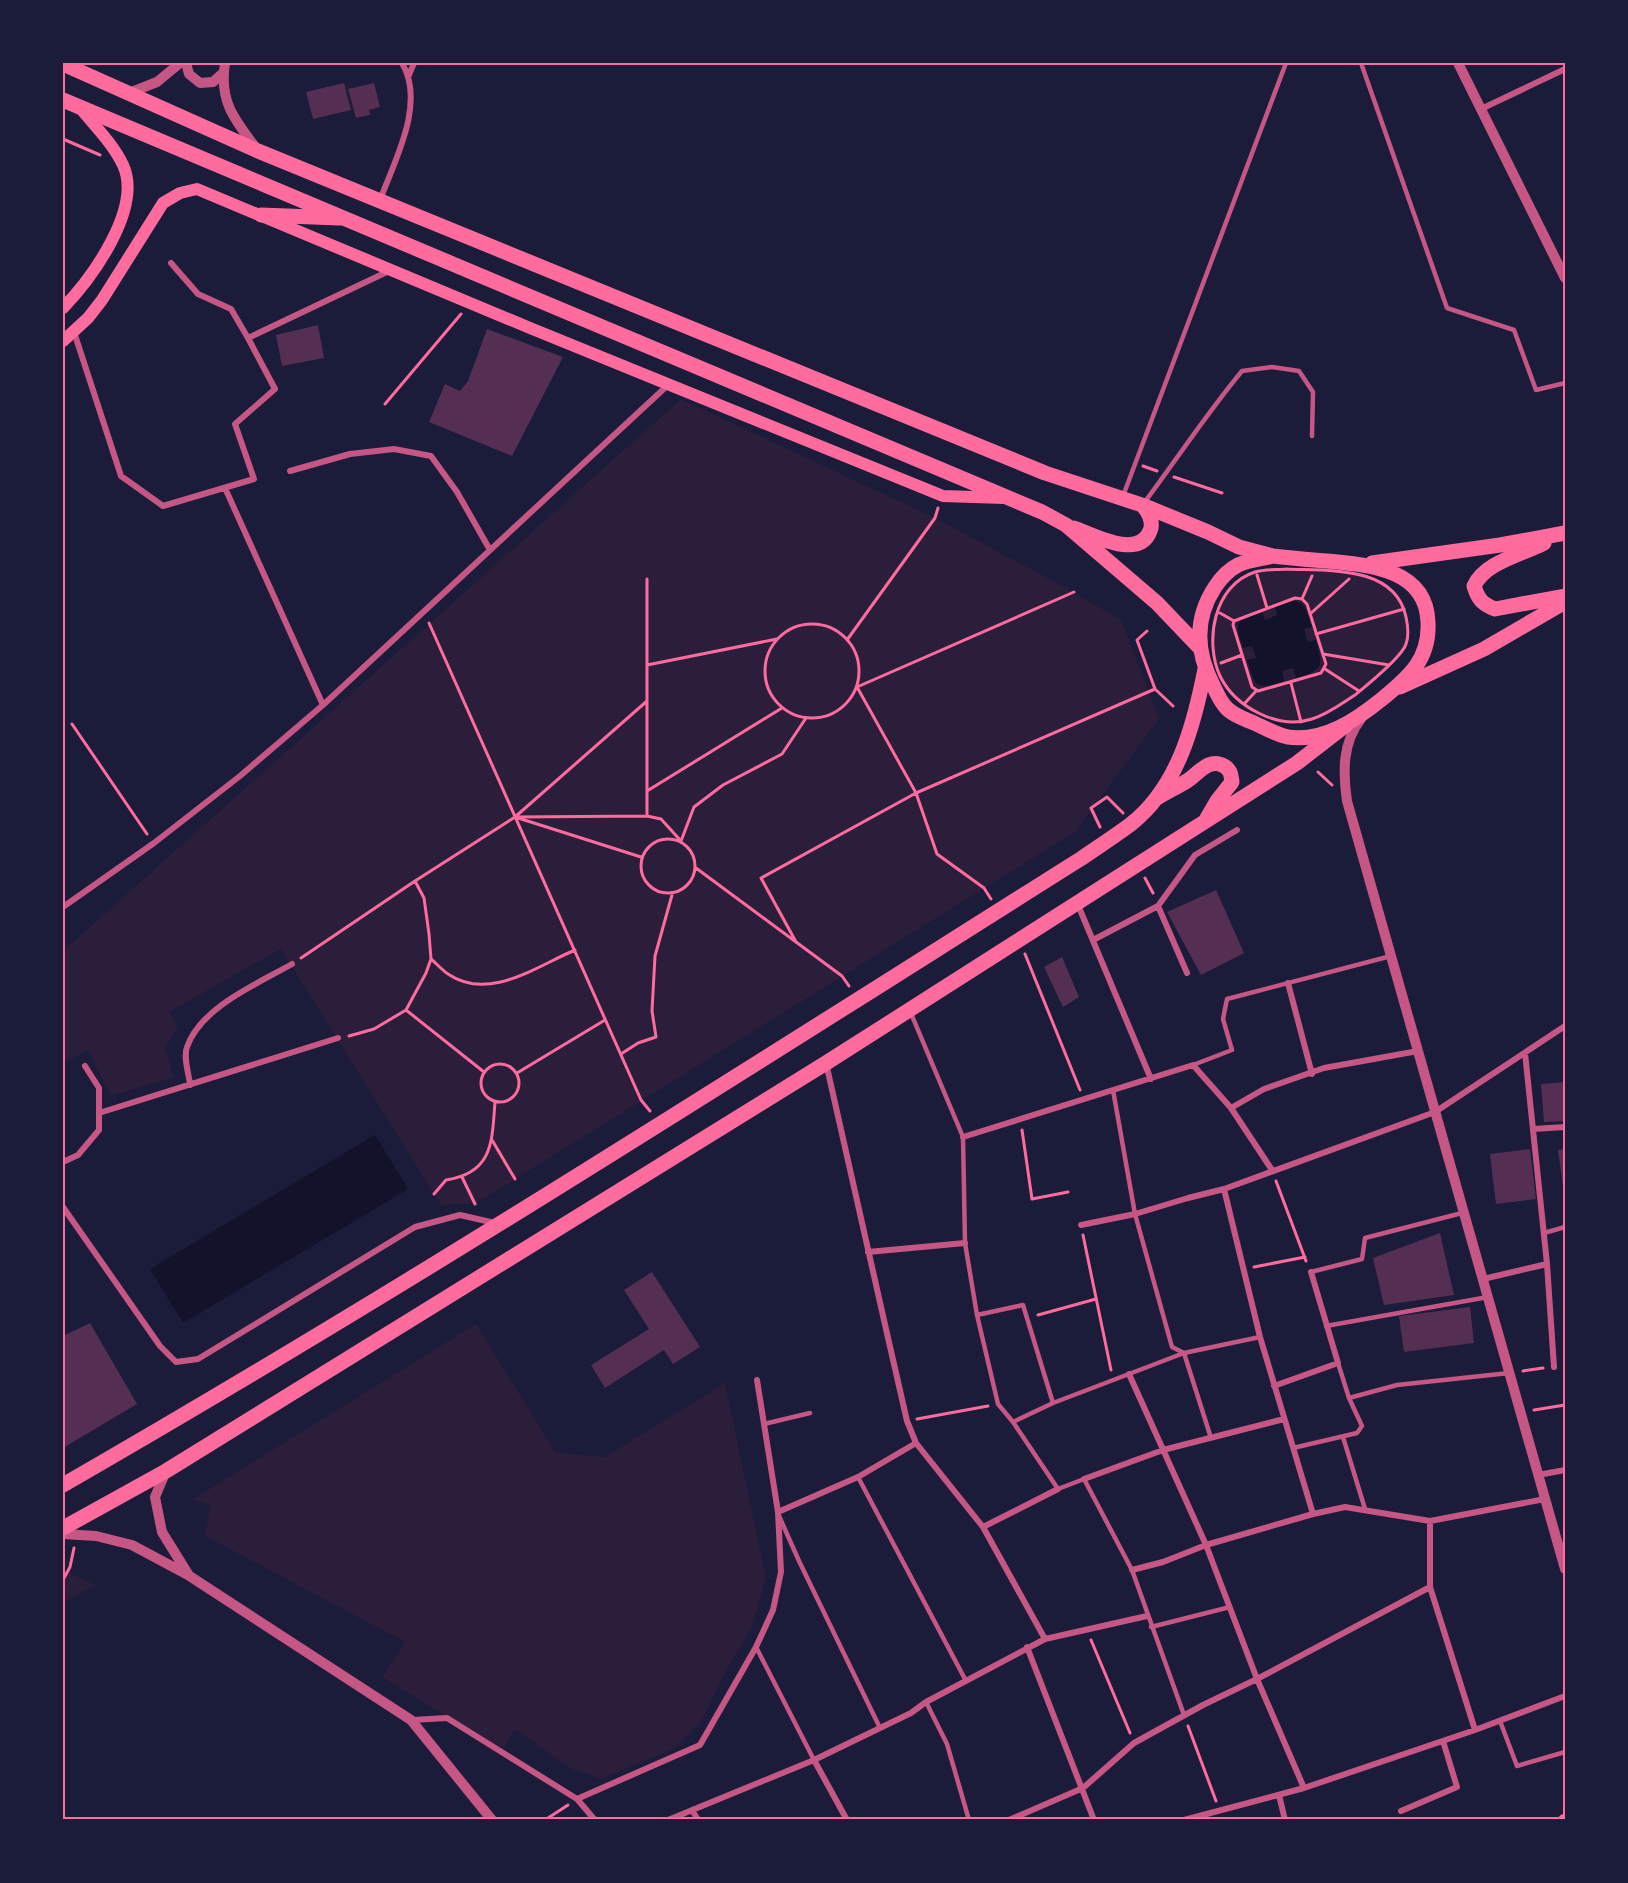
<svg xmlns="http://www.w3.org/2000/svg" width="1628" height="1883" font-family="'Space Grotesk',sans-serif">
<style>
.green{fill:#2a1e3b}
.water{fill:#12122b}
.building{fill:#542f53}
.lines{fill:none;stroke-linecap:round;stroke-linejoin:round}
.path{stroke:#ff6b9d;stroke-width:3}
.service{stroke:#c65784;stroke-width:4.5}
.minor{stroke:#c65784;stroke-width:6}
.tertiary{stroke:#c65784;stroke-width:10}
.secondary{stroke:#ff6b9d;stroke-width:12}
.primary{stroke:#ff6b9d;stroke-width:15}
.neatline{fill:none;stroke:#ff6b9d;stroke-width:2}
</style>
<rect width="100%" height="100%" fill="#1b1b3a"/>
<path class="green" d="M681,399L935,518L1074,592L1122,621L1159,719L1075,832L475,1204L441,1205L281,949L169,1012L178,1027L165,1047L174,1077L111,1096L88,1050L68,1061L63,1059V951Z
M1286,569C1327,571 1397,566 1405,619C1407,629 1408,636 1405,646C1402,656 1363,689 1353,696C1336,707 1320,717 1300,721C1290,724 1279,720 1269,717C1221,700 1203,657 1219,611C1226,591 1235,580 1255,572C1264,569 1277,570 1286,569Z
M476,1324L556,1453L605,1457L725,1383L766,1578L751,1629L723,1676L702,1720L673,1749L601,1779L570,1768L515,1729L502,1751L382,1677L405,1642L205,1536L210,1506L193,1499Z
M63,1570L95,1585L63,1603Z"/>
<path class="water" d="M1294,601C1307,603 1308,616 1312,627L1304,629L1308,642L1316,640C1323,667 1324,669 1296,678L1293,668L1282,671L1284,681C1255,690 1256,688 1247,660L1256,658L1252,646L1243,648C1240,638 1235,628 1241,619L1262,611L1265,620L1277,615L1275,607Z
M375,1135L408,1189L183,1323L150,1269Z"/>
<path class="building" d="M344,83L351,110L313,119L306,92Z
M374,83L380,107L369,110L370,115L356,118L348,89Z
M318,325L324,358L282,366L276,335Z
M487,329L563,357L512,456L429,422L445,384L460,391L468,381Z
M1216,890L1244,953L1201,975L1167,912Z
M1062,957L1079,997L1063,1007L1044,967Z
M1565,1082V1121L1544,1122L1541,1084Z
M1530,1149L1536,1199L1496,1204L1490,1154Z
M1565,1149V1186H1563L1558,1150Z
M1440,1233L1454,1295L1384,1305L1373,1258Z
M652,1272L700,1347L673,1364L664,1350L605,1388L591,1365L649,1329L624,1290Z
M1470,1307L1474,1343L1404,1352L1399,1316Z
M90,1323L137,1404L63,1448V1336Z"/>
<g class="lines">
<path class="path" d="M63,139L100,155
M385,404L461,314
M1143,466L1157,471
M1174,477L1222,493
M1286,569C1328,571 1395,565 1406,617C1408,626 1409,636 1406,644C1402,657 1366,686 1355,695C1341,704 1328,714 1312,719C1278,730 1235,707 1220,676C1204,641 1214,585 1255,572C1264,569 1277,570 1286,569Z
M1257,575L1267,608
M647,579V816
M1074,592L857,687L916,793L1155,689
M1295,598L1302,599L1307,604L1326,664L1321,673L1258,691L1252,687L1233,625L1234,621Z
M1302,599L1312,576
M1220,613L1234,621
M1310,614L1349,579
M429,623L641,1100L650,1111
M765 671a47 47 0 1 1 94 0a47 47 0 1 1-94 0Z
M1147,631L1137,640L1155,689L1173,706
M1316,634L1404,609
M847,640L935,518L938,508
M1323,654L1389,665
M1221,663L1242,655
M647,665L777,639
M1325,669L1359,691
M1291,683L1301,722
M1245,703L1256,691
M72,724L147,834
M1318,772L1332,785
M647,791L782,708
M1100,827L1091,808L1107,797L1123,813
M641 866a27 27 0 1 1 54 0a27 27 0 1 1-54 0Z
M641,857L515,817L647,816L661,819L681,841L694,807L723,785L782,754L806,718
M696,868L842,976L849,986
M1145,878L1153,893
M796,942L761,878L916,793L937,854L984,888L991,899
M1025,954L1080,1090
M301,958L415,881L515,817L647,701
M431,959C437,964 442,970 448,974C489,1002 537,966 575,950
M406,1010L484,1072
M349,1036L374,1029L406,1010L426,973L431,959L429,934L424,898L415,881
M621,1054L638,1043L656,1037L652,1011L655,956L672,895
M481 1083a19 19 0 1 1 38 0a19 19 0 1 1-38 0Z
M517,1073L605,1020
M1022,1130L1032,1199L1068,1192
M492,1140L515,1179
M462,1177L475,1204
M1276,1181L1306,1261
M434,1194L446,1180C493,1173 492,1142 495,1102
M1083,1235L1111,1370
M1254,1267L1305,1257
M1038,1315L1096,1299
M1523,1371L1543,1368
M1534,1410L1565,1405
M917,1419L988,1406
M63,1580L70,1567L74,1548
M1091,1640L1130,1733
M1188,1726L1216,1801
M545,1820L568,1805"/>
<path class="service" d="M1361,63L1447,308L1514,330L1536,390L1565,383
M1123,496L1286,63
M1144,503C1177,459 1207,413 1242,371L1272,367L1299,371L1313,392L1312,436
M910,1011L963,1137L965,1243L977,1315L998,1404L1013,1422L1058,1489L1084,1479L1132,1570L1184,1715
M1193,1065L1232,1050L1223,1019L1227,999L1391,956
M1113,1090L1135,1214L1172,1347L1184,1353L1211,1438
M1544,1233L1565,1227
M1311,1272L1362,1259L1365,1238L1462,1213
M977,1315L1023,1305L1053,1403
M1326,1326L1488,1297
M1349,1398L1397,1385L1509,1373
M1013,1422L1053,1403L1184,1353L1260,1337
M764,1424L810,1413
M1343,1437L1365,1509
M1293,1448L1357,1433L1362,1426L1349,1398L1338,1363
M858,1477L966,1681
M779,1516L799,1561L880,1728
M1151,1627L1230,1607
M756,1647L814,1760
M926,1702L947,1744L969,1820
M1500,1721L1517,1766L1565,1752"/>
<path class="minor" d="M409,75L414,63
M1481,109L1565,69
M380,200C395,160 426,103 402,63
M171,263L198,294L231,309L248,338
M74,332L121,476L163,506L254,479L235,424L275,389L248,338L389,271
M290,471L350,454L394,449L431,456L457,492L490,550
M225,488L323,705
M1078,905L1151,1079
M1158,906L1187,973
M63,907L154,843L240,776L323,705L668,385
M1093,940L1158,906L1195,855L1237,830
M1288,983L1312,1074
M826,1063L886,1329L907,1421L916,1443L983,1527L1045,1639
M190,1085C189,1074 183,1057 187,1047C201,1007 257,984 292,964
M1231,1108L1264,1089L1324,1068L1418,1051
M99,1113L338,1038
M1533,1129L1565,1127
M963,1137L1193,1065L1231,1108L1272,1170
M63,1162L78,1155L99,1130V1088L85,1066
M1224,1189L1260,1337L1313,1514
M63,1207L160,1346L176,1362L198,1359L415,1227L460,1215L495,1223
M1081,1225L1135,1214L1188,1198L1224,1189L1435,1112L1565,1026
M868,1252L965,1243
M1547,1264L1554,1367
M1483,1279L1547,1264L1525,1053
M1129,1374L1206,1545L1257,1679L1304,1788
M1274,1386L1338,1363L1311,1272
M1538,1475L1565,1470
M1084,1479L1163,1450L1284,1419
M778,1512L858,1477L916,1443
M1430,1521V1587L1475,1730
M983,1527L1058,1489
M1132,1570L1163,1562L1206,1545L1313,1514L1345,1507L1430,1521L1545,1499
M1027,1647L1094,1820
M412,1720L447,1718L577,1799L595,1820
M814,1760L847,1820
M1279,1795L1285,1820
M577,1799L700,1745L756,1647L773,1610L781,1572L778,1512L757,1380
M692,1810L698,1820
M1401,1811L1457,1787L1443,1741
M668,1820L814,1760L911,1713L926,1702L1045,1639L1147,1616
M1009,1820L1083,1788L1134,1743L1203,1705L1257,1679L1430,1587
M1184,1820L1304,1788L1475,1730L1565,1696"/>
<path class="tertiary" d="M186,63L189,74L200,83L213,82L223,73
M225,63C219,101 234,119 256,148
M1458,63L1565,278
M129,93L157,82L180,63
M1361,719C1342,743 1343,772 1347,801L1565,1569
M166,1471L155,1497L162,1532L188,1574
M63,1534L96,1536L132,1545L188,1575L411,1720L492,1820"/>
<path class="secondary" d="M63,308C92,278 143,208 123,165C113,144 95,126 81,109
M63,341L88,318L102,300L163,203L180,193L197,189L530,328L943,496L1004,498
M1564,1820H1565"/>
<path class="primary" d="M63,64L258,151L1045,473L1142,505L1208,532L1239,547L1273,556
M63,100L1042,512L1066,525L1157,603L1200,648
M261,215L339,218
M1074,528C1093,535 1139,560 1150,531C1154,522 1148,511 1142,505
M1544,543C1521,555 1485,562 1474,586C1478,599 1482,604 1495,609L1565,596
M1273,556C1291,558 1309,560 1327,561C1368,565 1426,568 1428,622C1430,659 1409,677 1382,699C1356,720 1324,742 1288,737C1277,735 1265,728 1254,723C1244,719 1230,714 1224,705C1219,699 1216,691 1213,685C1196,652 1194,619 1215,587C1221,578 1228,570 1238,565C1248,560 1262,559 1273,556Z
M1372,563L1500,545L1565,533
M1400,687L1484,649L1565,602
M1157,798C1167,792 1177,787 1187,781C1198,774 1209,757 1224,766C1231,770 1231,775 1232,782L1217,801L1207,818
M63,1485C409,1286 744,1071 1082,858C1098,847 1115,836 1131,824C1178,787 1194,725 1205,669
M63,1528L166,1471L826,1063L1297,763L1346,725"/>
</g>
<rect width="1628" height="1883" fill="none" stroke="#1b1b3a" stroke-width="129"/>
<rect x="64" y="64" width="1500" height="1754" class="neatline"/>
</svg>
